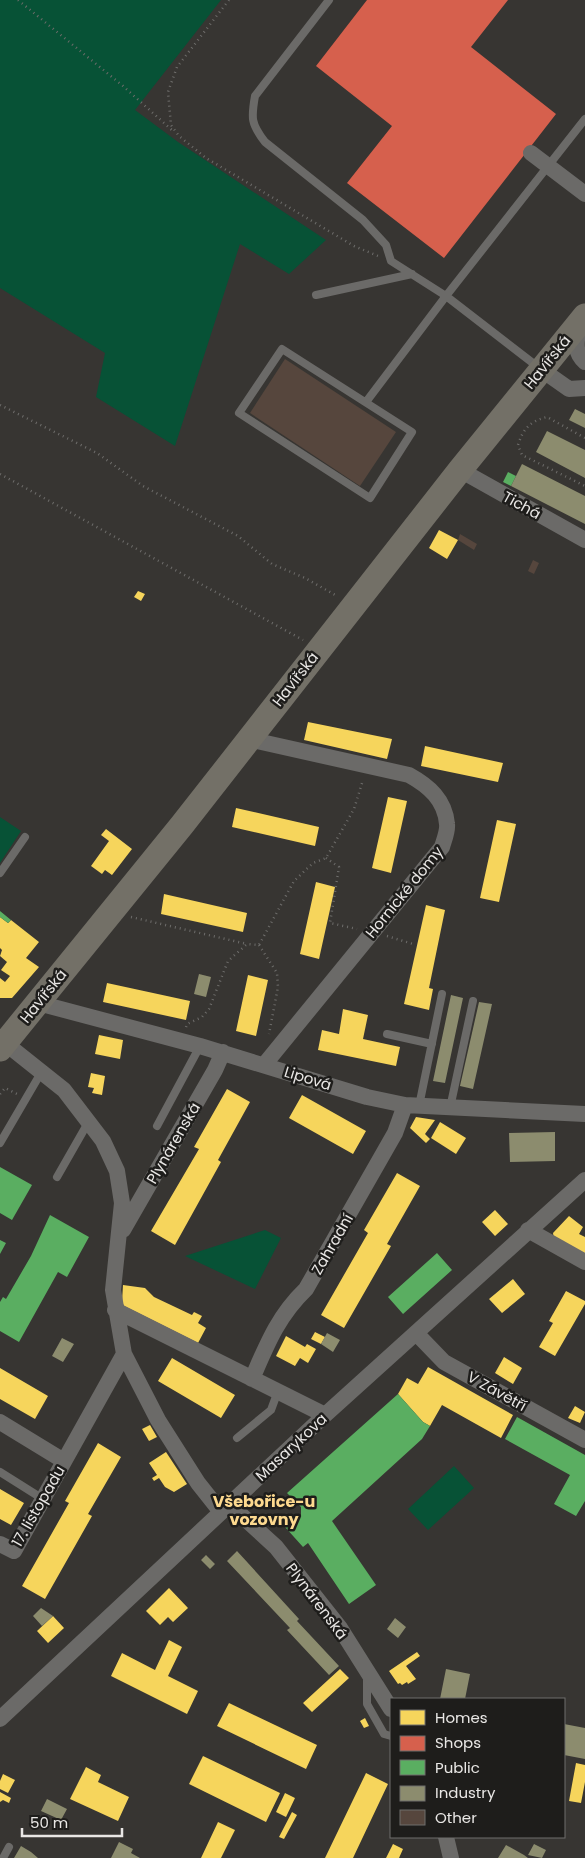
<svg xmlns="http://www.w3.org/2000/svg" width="585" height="1858" font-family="Poppins,sans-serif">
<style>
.green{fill:#075236}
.homes{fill:#f6d55c}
.shops{fill:#d6604d}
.public{fill:#5aae61}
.industry{fill:#8c8c6e}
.building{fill:#56463d}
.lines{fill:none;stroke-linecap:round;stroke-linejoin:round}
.path{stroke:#6e6d6b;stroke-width:2.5;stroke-dasharray:1 4;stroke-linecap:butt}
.lane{stroke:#6b6a68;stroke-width:8}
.street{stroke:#6b6a68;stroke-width:16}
.primary{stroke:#737067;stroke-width:25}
.labels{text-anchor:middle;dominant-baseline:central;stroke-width:5;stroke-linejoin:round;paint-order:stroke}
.street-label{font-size:15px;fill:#e9e7e5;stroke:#1e1d1b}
.neighbourhood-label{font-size:16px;font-weight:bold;fill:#fdd98f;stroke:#1e1d1b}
</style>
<rect width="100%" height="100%" fill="#373532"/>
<path class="green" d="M0,0H221L135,110L178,142L326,240L289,274L240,244L175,446L96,397L105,353L0,288Z
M0,817L21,831L0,863Z
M265,1230L281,1238L255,1289L185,1256Z
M454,1466L474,1488L428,1530L408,1509Z"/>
<path class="homes" d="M439,530L458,540L447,559L429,548Z
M138,591L145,594L141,601L134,597Z
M308,722L392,739L387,759L304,740Z
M425,746L503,763L498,782L421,766Z
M388,797L407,801L391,873L372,868Z
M236,808L319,827L315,846L232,827Z
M497,820L516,824L499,902L480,898Z
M106,829L132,849L112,875L105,870L102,874L91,866L109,841L101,835Z
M316,882L335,887L319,959L300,954Z
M164,894L247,913L243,932L161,914Z
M426,905L445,910L429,988L433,989L429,1010L404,1004Z
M0,917L8,923L11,920L39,942L26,958L39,967L12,998H0V978L5,982L10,976L1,970L7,962L0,956L2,950L0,948Z
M248,975L268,980L256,1036L236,1031Z
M107,983L190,1001L186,1020L103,1002Z
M343,1009L368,1015L363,1039L400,1047L396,1066L318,1050L322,1030L339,1034Z
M99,1035L123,1040L120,1059L95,1054Z
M91,1073L105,1076L102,1095L92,1093L94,1088L88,1087Z
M227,1089L250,1102L218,1160L221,1162L175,1245L151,1231L199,1149L194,1147Z
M302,1095L366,1131L353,1154L289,1118Z
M416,1117L435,1120L425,1134L430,1139L426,1143L410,1128Z
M440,1122L466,1138L456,1154L431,1138Z
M397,1173L420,1186L387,1244L391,1246L344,1328L321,1315L368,1233L364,1230Z
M495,1210L508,1224L495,1236L482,1222Z
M569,1216L583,1227L579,1234L585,1237V1257L554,1239L553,1233Z
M513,1279L525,1294L502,1313L489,1299Z
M123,1285L145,1288L154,1297L192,1315L194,1312L202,1316L198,1323L206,1328L198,1343L124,1306L122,1302Z
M566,1291L585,1301V1304L555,1356L539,1347L553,1323L549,1321Z
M315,1332L325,1337L321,1344L311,1339Z
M286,1336L305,1347L307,1344L316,1349L308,1363L300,1358L295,1366L276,1356Z
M504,1357L522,1368L513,1384L495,1373Z
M172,1358L235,1395L221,1418L158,1381Z
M428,1367L513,1415L501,1438L442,1405L430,1426L423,1422L398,1394L407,1378L418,1384Z
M0,1368L48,1396L35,1419L0,1399Z
M575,1406L585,1412L580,1423L568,1418Z
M150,1425L157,1437L149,1441L142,1429Z
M98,1443L121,1457L88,1514L92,1516L45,1599L22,1586L69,1503L65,1501Z
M166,1452L187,1484L174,1492L165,1487L159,1478L154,1481L152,1478L157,1475L149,1463Z
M0,1489L24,1503L11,1525L0,1519Z
M169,1588L188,1608L173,1622L168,1617L160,1625L146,1611Z
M53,1616L64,1628L48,1643L37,1631Z
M169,1640L182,1647L168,1676L198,1691L187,1714L111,1676L122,1653L155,1670Z
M417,1652L420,1656L406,1666L416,1679L408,1684L407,1682L402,1685L400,1683L398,1684L389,1671Z
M340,1669L349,1678L312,1712L303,1703Z
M229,1703L317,1745L306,1769L217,1726Z
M365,1718L369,1726L364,1728L360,1721Z
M203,1756L280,1793L266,1822L189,1784Z
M576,1763L585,1765V1782L581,1803L569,1801Z
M86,1767L101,1775L98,1782L129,1797L118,1821L70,1799Z
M366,1773L388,1784L353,1858H325Z
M3,1774L15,1780L8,1793L0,1789V1781Z
M0,1792L11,1798L9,1803L3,1800L0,1802Z
M285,1793L295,1798L286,1817L276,1812Z
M292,1812L297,1815L284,1839L279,1837Z
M218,1822L235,1830L221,1858H201Z
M393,1844L403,1849L399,1858H386Z"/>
<path class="shops" d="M367,0H508L471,47L556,114L444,258L347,183L392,126L316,66Z"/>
<path class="public" d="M508,472L516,476L511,486L503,482Z
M0,911L11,920L8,923L0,917Z
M0,1167L32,1185L12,1220L0,1213Z
M50,1215L89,1237L67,1277L58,1272L19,1342L0,1331V1302L3,1297L6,1299L31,1256Z
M0,1240L6,1243L0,1254Z
M437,1253L452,1270L403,1314L388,1297Z
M398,1394L423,1422L430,1426L422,1439L332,1521L376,1585L349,1604L308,1543L303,1547L285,1527L301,1515V1507L287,1493Z
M517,1417L585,1455V1501L576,1516L554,1504L570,1475L505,1439Z"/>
<path class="industry" d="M575,409L585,414V428L569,420Z
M547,431L585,450V478L536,452Z
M522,464L585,496V524L511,486Z
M199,974L211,977L206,997L194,994Z
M451,995L463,998L445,1083L433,1081Z
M479,1002L492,1004L473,1089L460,1086Z
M555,1132V1161L510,1162L509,1133Z
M327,1333L340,1340L333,1352L321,1344Z
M62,1338L74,1344L63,1362L52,1356Z
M237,1551L299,1619L297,1621L339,1666L329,1675L287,1630L290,1628L227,1561Z
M206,1555L215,1564L210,1569L201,1560Z
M41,1608L53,1616L42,1626L33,1616Z
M395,1618L406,1627L398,1638L387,1629Z
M446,1669L470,1674L465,1699H440Z
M564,1724L585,1728V1759L564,1755Z
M47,1799L67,1809L61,1820L41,1811Z
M119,1842L133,1849L131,1853L140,1858H111Z
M534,1844L546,1850L542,1858L528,1855Z
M506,1845L524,1855L528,1858H498Z
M21,1846L31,1852L38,1858H14Z"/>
<path class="building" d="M285,359L396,432L360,486L250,413Z
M460,534L477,544L474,550L458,540Z
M533,560L539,563L534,574L528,571Z"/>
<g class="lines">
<path class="path" d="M18,0L123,86L174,132
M229,0L177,67L168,92L171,125L179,136L206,158L354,246L378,256
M0,405L97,453L143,486L238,536L272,564L305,578L337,596
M585,438L547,417C530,421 523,429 518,445L522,455L585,486
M0,474L303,640
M326,858L339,867L330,923L357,929
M131,917L247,944
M387,936L413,944
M259,945L277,973L278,987L269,1034
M186,1027L187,1024L202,1017L209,1009L228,961L247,944L259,945L294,881L313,863L326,858L354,809L363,780
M0,1094L5,1088L17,1094"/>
<path class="lane" d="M329,0L255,96C251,118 251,124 265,142L363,220L386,245L391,261L446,296L366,402
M316,295L412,274
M282,349L412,432L370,498L239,413Z
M538,367L446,296L585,119
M0,873L25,837
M387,1034L432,1044
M419,1106L442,994
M450,1108L473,1001
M157,1126L200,1046
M0,1143L42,1071
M57,1177L89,1121
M237,1438L271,1410L278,1391
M0,1472L43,1499
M367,1677V1704L384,1734L391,1736
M3,1858L9,1847"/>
<path class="street" d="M531,153L585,194
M579,325C577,340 573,352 585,362
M542,370L569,389L585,388
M460,470L585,540
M248,739L409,775C429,786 445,800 447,824C448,831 444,840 442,847L264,1065
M38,1003L200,1046L367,1097L405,1105L585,1114
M5,1043L64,1090L103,1141L117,1171L122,1203L113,1290L124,1354L158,1420L198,1483L221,1512
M123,1230L215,1070L223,1052
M528,1230L585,1262
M115,1310L325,1415
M416,1333L444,1362L585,1440
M252,1379C267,1344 278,1316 306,1289L395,1133L405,1105
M0,1422L64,1461
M229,1504L276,1547L340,1628L391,1709
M0,1544L14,1551L124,1354
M0,1719L325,1415L585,1180
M446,1837L451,1858"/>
<path class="primary" d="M0,1049L182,825L460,470L585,316"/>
</g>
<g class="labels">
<g class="street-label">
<text transform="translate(547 362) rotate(-51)">Havířská</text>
<text transform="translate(522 505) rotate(29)">Tichá</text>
<text transform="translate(295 679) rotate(-52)">Havířská</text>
<text transform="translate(404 892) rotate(-51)">Hornické domy</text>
<text transform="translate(43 996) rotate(-51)">Havířská</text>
<text transform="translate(308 1078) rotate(17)">Lipová</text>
<text transform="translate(173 1143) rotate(-60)">Plynárenská</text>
<text transform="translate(332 1244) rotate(-60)">Zahradní</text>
<text transform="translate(497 1391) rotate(29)">V Závětří</text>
<text transform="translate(291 1447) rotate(-43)">Masarykova</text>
<text transform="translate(38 1506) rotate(-60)">17. listopadu</text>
<text transform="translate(317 1601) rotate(53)">Plynárenská</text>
</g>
<g class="neighbourhood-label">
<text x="264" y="1501">Všebořice-u<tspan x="264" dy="18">vozovny</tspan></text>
</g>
</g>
<rect x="390" y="1698" width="175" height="140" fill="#1e1d1b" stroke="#6f6e6c"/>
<rect x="400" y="1710" width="25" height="15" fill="#f6d55c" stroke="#6f6e6c"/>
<text x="435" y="1723" font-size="15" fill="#e9e7e5">Homes</text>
<rect x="400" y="1736" width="25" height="15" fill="#d6604d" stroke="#6f6e6c"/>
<text x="435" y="1748" font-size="15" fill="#e9e7e5">Shops</text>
<rect x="400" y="1760" width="25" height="15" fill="#5aae61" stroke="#6f6e6c"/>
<text x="435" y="1773" font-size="15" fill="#e9e7e5">Public</text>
<rect x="400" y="1786" width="25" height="15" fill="#8c8c6e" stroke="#6f6e6c"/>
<text x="435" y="1798" font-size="15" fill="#e9e7e5">Industry</text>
<rect x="400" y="1810" width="25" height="15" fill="#56463d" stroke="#6f6e6c"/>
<text x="435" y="1823" font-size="15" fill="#e9e7e5">Other</text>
<path d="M22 1828v8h100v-8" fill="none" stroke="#e9e7e5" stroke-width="2.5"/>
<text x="30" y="1828" font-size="15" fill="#e9e7e5" stroke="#1e1d1b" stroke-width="4" paint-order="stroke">50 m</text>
</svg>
